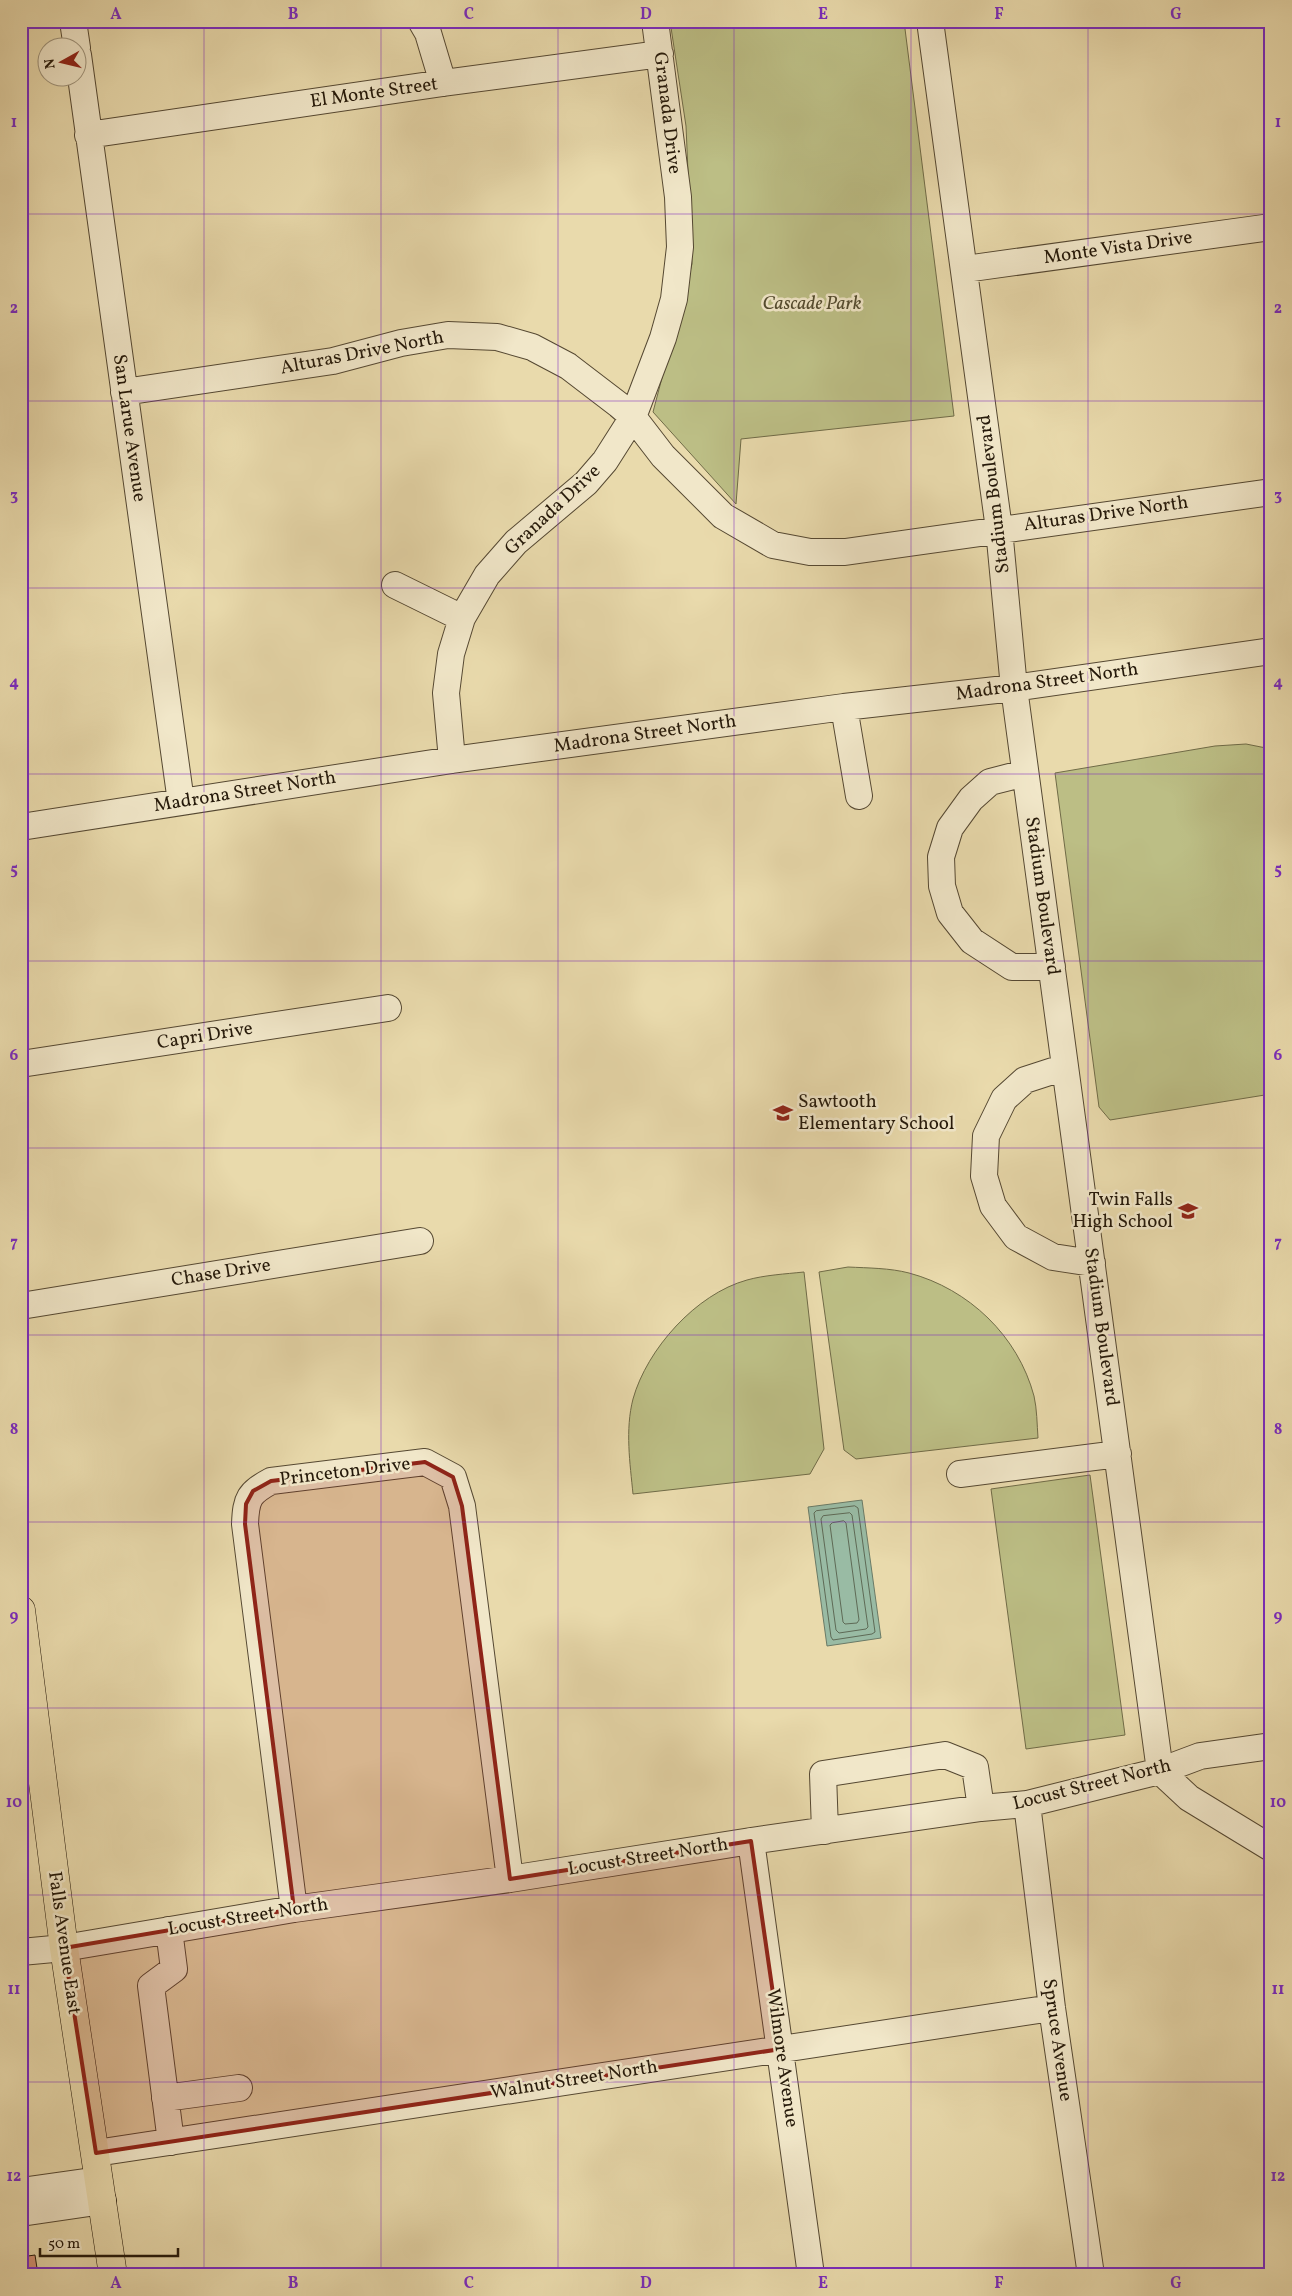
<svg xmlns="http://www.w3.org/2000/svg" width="1292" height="2296" font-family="Vollkorn,serif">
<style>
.green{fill:#bcbe85;stroke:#706b47}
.water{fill:#99bba4;stroke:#6a7a66}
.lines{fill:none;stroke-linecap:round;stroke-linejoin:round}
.shore{stroke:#5e6a56;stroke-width:1}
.building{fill:#d79477;stroke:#241809}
.minor-casing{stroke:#554832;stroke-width:28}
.major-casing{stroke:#241809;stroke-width:29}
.minor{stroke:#f1e7c9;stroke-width:26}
.major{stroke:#e9daac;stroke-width:28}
.marked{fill:#8f2418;fill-opacity:0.2;stroke:#8f2418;stroke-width:4;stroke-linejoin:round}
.grid{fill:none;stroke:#7b2cbf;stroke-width:1;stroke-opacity:0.55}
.labels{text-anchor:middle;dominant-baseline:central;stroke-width:5;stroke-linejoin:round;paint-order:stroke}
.street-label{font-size:19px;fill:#241809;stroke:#f1e7c9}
.park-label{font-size:19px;font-style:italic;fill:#524a2e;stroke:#f1e7c9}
.poi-label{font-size:19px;fill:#241809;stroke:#f1e7c9;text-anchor:start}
.neatline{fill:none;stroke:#7b2cbf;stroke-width:2}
.grid-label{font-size:16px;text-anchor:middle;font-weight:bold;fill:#7b2cbf}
</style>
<rect width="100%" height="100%" fill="#e9daac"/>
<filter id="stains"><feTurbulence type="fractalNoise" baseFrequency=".004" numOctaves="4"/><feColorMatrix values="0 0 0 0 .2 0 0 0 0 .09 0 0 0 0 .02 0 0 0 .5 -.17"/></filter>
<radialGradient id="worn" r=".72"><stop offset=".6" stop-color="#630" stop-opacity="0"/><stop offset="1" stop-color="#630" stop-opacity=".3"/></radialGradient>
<path class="green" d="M670,21H904L954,416L741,439L736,504L653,412L692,264L686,126Z
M1246,744L1271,749V1094L1110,1120L1099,1107L1055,773L1215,746Z
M848,1267C868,1268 890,1268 909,1273C969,1289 1018,1336 1034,1396C1037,1409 1037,1424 1038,1438L856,1459L844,1450L819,1272Z
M804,1272L824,1449L810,1474L633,1494C630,1463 625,1430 633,1399C647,1349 696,1294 747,1280C765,1275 785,1274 804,1272Z
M1090,1475L1125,1735L1026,1749L991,1489Z"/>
<path class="water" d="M862,1500L881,1638L827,1646L808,1507Z"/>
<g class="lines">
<path class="shore" d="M855,1506L858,1508L875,1632L872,1634L833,1640L831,1637L814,1513L816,1511Z
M850,1513L852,1515L868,1627L866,1629L839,1633L836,1630L821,1519L823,1516Z
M844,1521L846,1523L859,1620L857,1623L845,1624L843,1622L830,1525L832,1523Z"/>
</g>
<path class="building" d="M35,2255L38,2275H21V2257Z"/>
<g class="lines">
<defs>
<path id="minor" d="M73,21L77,48
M421,21L428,33L443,83
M930,21L999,529L1014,688L1160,1771L1189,1798L1271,1848
M78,55L181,802
M88,135L443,83L660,54
M965,269L1271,227
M124,392L333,361L401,343L448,335L497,337L532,347L568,366L619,405L633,417L663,456L723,516L773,545L810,552H845L1271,492
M395,585L462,618
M844,707L859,796
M452,760L446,693L451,654L462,618L487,575L516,542L586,483L605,461L633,417L663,338L674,299L680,247L678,197L655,21
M1025,773L990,782L971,799L950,828L941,857L942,886L950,913L972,941L1012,967H1052
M21,827L452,760L844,707L1014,688L1271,651
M21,1064L388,1008
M1065,1067L1025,1080L1004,1099L986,1136L984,1176L993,1206L1016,1237L1053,1257L1092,1263
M21,1306L420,1241
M960,1474L1118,1454
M1027,1804L1052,2008L1091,2275
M825,1831L823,1774L945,1755L975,1767L981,1808
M751,1841L811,2275
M294,1909L245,1524C246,1498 249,1493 271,1481L425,1462L453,1477L462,1506L510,1879
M169,1930L174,1969L151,1986L171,2142
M21,1952L64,1948L294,1909L510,1879L751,1841L981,1808L1027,1804L1160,1771L1200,1756L1271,1746
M165,2098L239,2088
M96,2153L1052,2008
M21,2191L99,2180
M21,2213L103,2201"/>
<path id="major" d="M21,1610L64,1948L113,2275"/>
</defs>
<use href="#minor" class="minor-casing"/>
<use href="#major" class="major-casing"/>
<use href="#minor" class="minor"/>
<use href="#major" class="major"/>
</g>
<path class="marked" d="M425,1462L453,1477L462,1506L510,1879L751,1841L781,2049L96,2153L64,1948L294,1909L245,1524L246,1504L253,1491L271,1481Z"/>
<path class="grid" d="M204,21V2275M381,21V2275M558,21V2275M734,21V2275M911,21V2275M1088,21V2275M21,214H1271M21,401H1271M21,588H1271M21,774H1271M21,961H1271M21,1148H1271M21,1335H1271M21,1522H1271M21,1708H1271M21,1895H1271M21,2082H1271"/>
<defs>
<symbol id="school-bare" viewBox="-9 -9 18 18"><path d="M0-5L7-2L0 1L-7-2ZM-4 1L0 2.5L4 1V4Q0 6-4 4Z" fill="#8f2418" stroke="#f1e7c9" stroke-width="2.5" paint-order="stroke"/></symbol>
</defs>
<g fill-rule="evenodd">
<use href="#school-bare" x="769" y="1099" width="28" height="28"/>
<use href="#school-bare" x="1174" y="1197" width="28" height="28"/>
</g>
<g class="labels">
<g class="street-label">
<text transform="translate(374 93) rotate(-8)">El Monte Street</text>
<text transform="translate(667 113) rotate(83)">Granada Drive</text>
<text transform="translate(1118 248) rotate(-8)">Monte Vista Drive</text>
<text transform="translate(362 353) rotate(-11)">Alturas Drive North</text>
<text transform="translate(129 428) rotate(82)">San Larue Avenue</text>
<text transform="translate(994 494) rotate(-97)">Stadium Boulevard</text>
<text transform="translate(553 510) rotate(-43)">Granada Drive</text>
<text transform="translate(1106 514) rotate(-8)">Alturas Drive North</text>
<text transform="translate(1047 682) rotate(-8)">Madrona Street North</text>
<text transform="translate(645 734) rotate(-8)">Madrona Street North</text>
<text transform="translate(245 792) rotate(-9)">Madrona Street North</text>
<text transform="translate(1042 896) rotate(82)">Stadium Boulevard</text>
<text transform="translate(205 1036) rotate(-9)">Capri Drive</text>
<text transform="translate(221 1273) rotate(-9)">Chase Drive</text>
<text transform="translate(1101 1327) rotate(82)">Stadium Boulevard</text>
<text transform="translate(345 1472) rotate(-7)">Princeton Drive</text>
<text transform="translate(1092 1785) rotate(-14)">Locust Street North</text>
<text transform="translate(648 1857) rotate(-9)">Locust Street North</text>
<text transform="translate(248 1917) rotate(-9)">Locust Street North</text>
<text transform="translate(64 1943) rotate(82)">Falls Avenue East</text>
<text transform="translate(1057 2040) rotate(82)">Spruce Avenue</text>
<text transform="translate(782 2058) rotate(82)">Wilmore Avenue</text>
<text transform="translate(574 2080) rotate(-9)">Walnut Street North</text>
</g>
<g class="park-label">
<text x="812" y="304">Cascade Park</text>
</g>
<g class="poi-label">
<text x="798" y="1102">Sawtooth<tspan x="798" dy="22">Elementary School</tspan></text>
<text x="1173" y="1200" text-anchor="end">Twin Falls<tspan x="1173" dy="22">High School</tspan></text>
</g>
</g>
<rect width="1292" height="2296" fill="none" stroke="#e9daac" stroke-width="55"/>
<g transform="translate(62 62) rotate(262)"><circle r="24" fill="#f1e7c9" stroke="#9f947c"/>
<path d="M0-4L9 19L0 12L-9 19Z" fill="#8f2418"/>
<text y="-8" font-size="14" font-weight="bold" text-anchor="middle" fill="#241809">N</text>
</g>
<path d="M40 2248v8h138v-8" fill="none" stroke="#241809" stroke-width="2.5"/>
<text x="48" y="2248" font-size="15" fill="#241809" stroke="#f1e7c9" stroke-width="4" paint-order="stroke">50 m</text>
<rect x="28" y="28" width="1236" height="2240" class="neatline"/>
<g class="grid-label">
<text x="116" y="19">A</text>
<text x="293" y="19">B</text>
<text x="469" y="19">C</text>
<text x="646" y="19">D</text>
<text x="823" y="19">E</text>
<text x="999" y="19">F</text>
<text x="1176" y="19">G</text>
<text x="14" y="127">1</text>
<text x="1278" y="127">1</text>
<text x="14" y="313">2</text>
<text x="1278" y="313">2</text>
<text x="14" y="500">3</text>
<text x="1278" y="500">3</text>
<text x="14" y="687">4</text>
<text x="1278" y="687">4</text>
<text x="14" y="874">5</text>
<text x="1278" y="874">5</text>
<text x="14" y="1060">6</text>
<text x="1278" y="1060">6</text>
<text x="14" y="1247">7</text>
<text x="1278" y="1247">7</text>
<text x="14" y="1434">8</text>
<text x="1278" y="1434">8</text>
<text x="14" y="1621">9</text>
<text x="1278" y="1621">9</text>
<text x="14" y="1807">10</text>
<text x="1278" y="1807">10</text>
<text x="14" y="1994">11</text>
<text x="1278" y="1994">11</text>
<text x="14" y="2181">12</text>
<text x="1278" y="2181">12</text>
<text x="116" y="2288">A</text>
<text x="293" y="2288">B</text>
<text x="469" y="2288">C</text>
<text x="646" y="2288">D</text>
<text x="823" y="2288">E</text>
<text x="999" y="2288">F</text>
<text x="1176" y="2288">G</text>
</g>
<rect width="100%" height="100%" filter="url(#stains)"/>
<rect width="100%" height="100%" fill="url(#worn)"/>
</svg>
